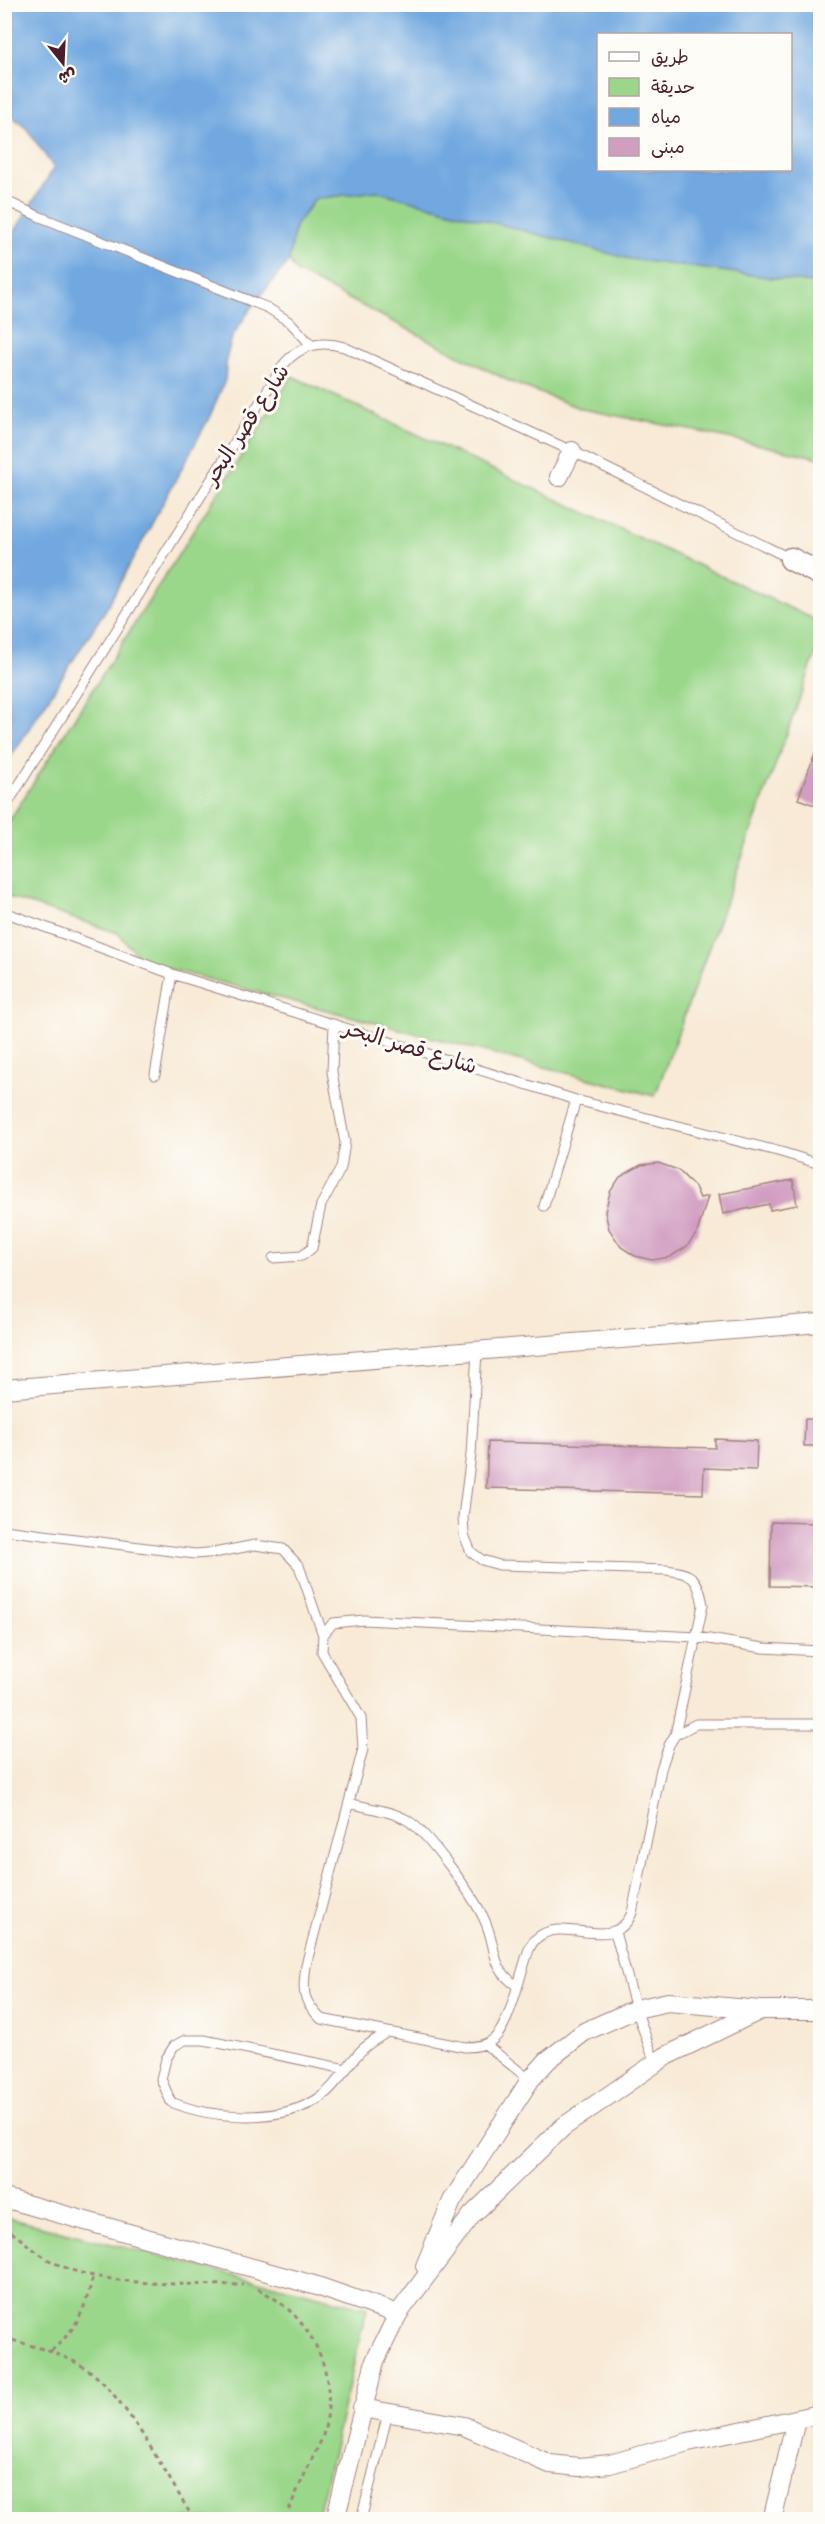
<svg xmlns="http://www.w3.org/2000/svg" width="825" height="2524" font-family="Mynerve,'Playpen Sans Arabic',sans-serif">
<style>
.green{fill:#9bd78b;stroke:#727b5b;stroke-width:1.5}
.water{fill:#71a8e0;stroke:#5e6486;stroke-width:1.5;fill-rule:evenodd}
.building{fill:#d19dc1}
.lines{fill:none;stroke-linecap:round;stroke-linejoin:round}
.service-casing{stroke:#a18480;stroke-width:11}
.minor-casing{stroke:#a18480;stroke-width:20}
.tertiary-casing{stroke:#a18480;stroke-width:25}
.path{stroke:#a18480;stroke-width:3;stroke-dasharray:4.5 4.5;stroke-linecap:butt}
.service{stroke:#fff;stroke-width:9}
.minor{stroke:#fff;stroke-width:18}
.tertiary{stroke:#fff;stroke-width:22}
.labels{text-anchor:middle;dominant-baseline:central;stroke-width:6;stroke-linejoin:round;paint-order:stroke}
.street-label{font-size:22px;fill:#4a1f2b;stroke:#fdfcf7}
</style>
<rect width="100%" height="100%" fill="#fdfcf7"/>
<filter id="ink" filterUnits="userSpaceOnUse"><feTurbulence type="fractalNoise" baseFrequency=".0167" numOctaves="2"/><feDisplacementMap in="SourceGraphic" scale="12" xChannelSelector="R" yChannelSelector="G"/><feConvolveMatrix kernelMatrix="1 2 1 2 8 2 1 2 1" color-interpolation-filters="sRGB"/></filter>
<filter id="wash" filterUnits="userSpaceOnUse"><feTurbulence type="fractalNoise" baseFrequency=".008" numOctaves="4" result="noise"/><feDisplacementMap in="SourceGraphic" scale="24" xChannelSelector="R" yChannelSelector="G"/><feGaussianBlur stdDeviation="1.35" result="paint"/><feColorMatrix in="noise" values="0 0 0 0 0 0 0 0 0 0 0 0 0 0 0 0 0 1.4 0 .05"/><feComposite in="paint" operator="in"/></filter>
<g filter="url(#wash)">
<rect width="100%" height="100%" fill="#f8ead6"/>
<path class="green" d="M376,191L630,259L820,284V458L696,431L582,409L511,382L296,272L289,261L295,226L315,199Z
M292,376L820,622V642L655,1096L143,962L118,933L5,896L4,829Z
M4,2217L367,2308L317,2519H5Z"/>
<path class="water" d="M5,5H820V284L630,259L376,191L315,199L295,226L289,261L253,305L232,337L227,356L225,380L210,416L106,609L5,766V247L54,168L27,129L5,110ZM598,34H790V170H598Z"/>
<g id="blocks">
<path class="building" d="M819,742H820V807L798,799Z
M658,1163L678,1170L695,1187L700,1198L708,1196L697,1233L686,1247L670,1257L652,1260L635,1256L621,1247L609,1229L605,1212L610,1192L620,1177L641,1165Z
M793,1180L797,1205L770,1210L769,1204L723,1214L719,1194Z
M805,1419H820V1446H804Z
M715,1439L757,1441L756,1470L704,1468L703,1494L486,1488L488,1442L715,1448Z
M771,1522L820,1523V1587L770,1586Z"/>
</g>
</g>
<g filter="url(#ink)">
<use href="#blocks" fill-opacity="0" stroke="#a18480" stroke-width="1.5"/>
<g class="lines">
<defs>
<path id="service" d="M4,200L38,216L268,308L291,323L311,345
M4,809L284,364C301,345 320,340 344,347L572,451L791,559
M4,912L172,974L576,1100L781,1152L820,1164
M155,1075L172,974
M544,1206L576,1100
M273,1258L302,1256L312,1248L321,1205L341,1168L345,1143L332,1072L334,1024
M477,1351L471,1455L463,1517L464,1535L471,1552L482,1560L499,1565L666,1570C693,1573 698,1578 703,1605L675,1735
M4,1530L195,1554L219,1552L255,1545L283,1549L299,1566L323,1635L322,1652L361,1718L363,1749L306,1965C303,1993 301,1998 321,2019L465,2047C474,2047 483,2046 491,2041C508,2031 518,1982 525,1962C527,1954 530,1943 537,1938C564,1914 614,1955 632,1913L661,1769L669,1745L675,1735L696,1724H820
M323,1635L333,1623L364,1620L697,1637L763,1648L820,1651
M349,1803C367,1808 390,1810 407,1820C428,1832 479,1903 487,1926C497,1952 491,1968 517,1986
M615,1932L636,2009L655,2063
M485,2044L530,2080
M346,2069L204,2040H185L174,2046L166,2059L161,2079L171,2102C212,2119 284,2124 322,2096C340,2083 348,2062 364,2048C371,2042 380,2037 387,2032
M361,2520L388,2413"/>
<path id="minor" d="M559,477L572,451
M4,1389L820,1323
M4,2198L317,2286L398,2314
M425,2266L452,2201L530,2080L548,2060L584,2032L636,2009L668,2002L761,2010H820
M362,2408L464,2426L550,2464L579,2467L610,2464L688,2442L820,2414
M335,2520L375,2361L398,2314L472,2215L563,2127L666,2056L761,2010
M772,2520L796,2420"/>
<path id="tertiary" d="M791,559L820,574"/>
</defs>
<use href="#service" class="service-casing"/>
<use href="#minor" class="minor-casing"/>
<use href="#tertiary" class="tertiary-casing"/>
<path class="path" d="M4,2227C23,2239 37,2255 57,2264C103,2287 191,2284 243,2285
M258,2289C313,2316 341,2376 323,2435C320,2444 315,2452 311,2461C302,2480 293,2500 284,2520
M4,2338C33,2346 62,2353 87,2369C124,2394 169,2479 194,2520
M51,2351C78,2328 84,2311 93,2277"/>
<use href="#service" class="service"/>
<use href="#minor" class="minor"/>
<use href="#tertiary" class="tertiary"/>
</g>
</g>
<g class="labels">
<g class="street-label">
<text transform="translate(247 425) rotate(-57)">شارع قصر البحر</text>
<text transform="translate(410 1048) rotate(17)">شارع قصر البحر</text>
</g>
</g>
<rect width="825" height="2524" fill="none" stroke="#fdfcf7" stroke-width="24"/>
<rect x="597" y="33" width="195" height="138" fill="#fdfcf7" stroke="#b5a4a5" stroke-width="1.5"/>
<rect x="609" y="52" width="30" height="9" fill="#ffffff" stroke="#b5a4a5" stroke-width="1.5"/>
<text x="651" y="63" font-size="18" fill="#4a1f2b">طريق</text>
<rect x="609" y="78" width="30" height="18" fill="#9bd78b" stroke="#b5a4a5" stroke-width="1.5"/>
<text x="651" y="93" font-size="18" fill="#4a1f2b">حديقة</text>
<rect x="609" y="108" width="30" height="18" fill="#71a8e0" stroke="#b5a4a5" stroke-width="1.5"/>
<text x="651" y="123" font-size="18" fill="#4a1f2b">مياه</text>
<rect x="609" y="138" width="30" height="18" fill="#d19dc1" stroke="#b5a4a5" stroke-width="1.5"/>
<text x="651" y="153" font-size="18" fill="#4a1f2b">مبنى</text>
<g transform="translate(63 63) rotate(162)" stroke="#fdfcf7" stroke-width="4.5" paint-order="stroke">
<path d="M0-4.5L10 22L0 15L-10 22Z" fill="#4a1f2b"/>
<text y="-9" font-size="16" font-weight="bold" text-anchor="middle" fill="#4a1f2b">ش</text>
</g>
</svg>
